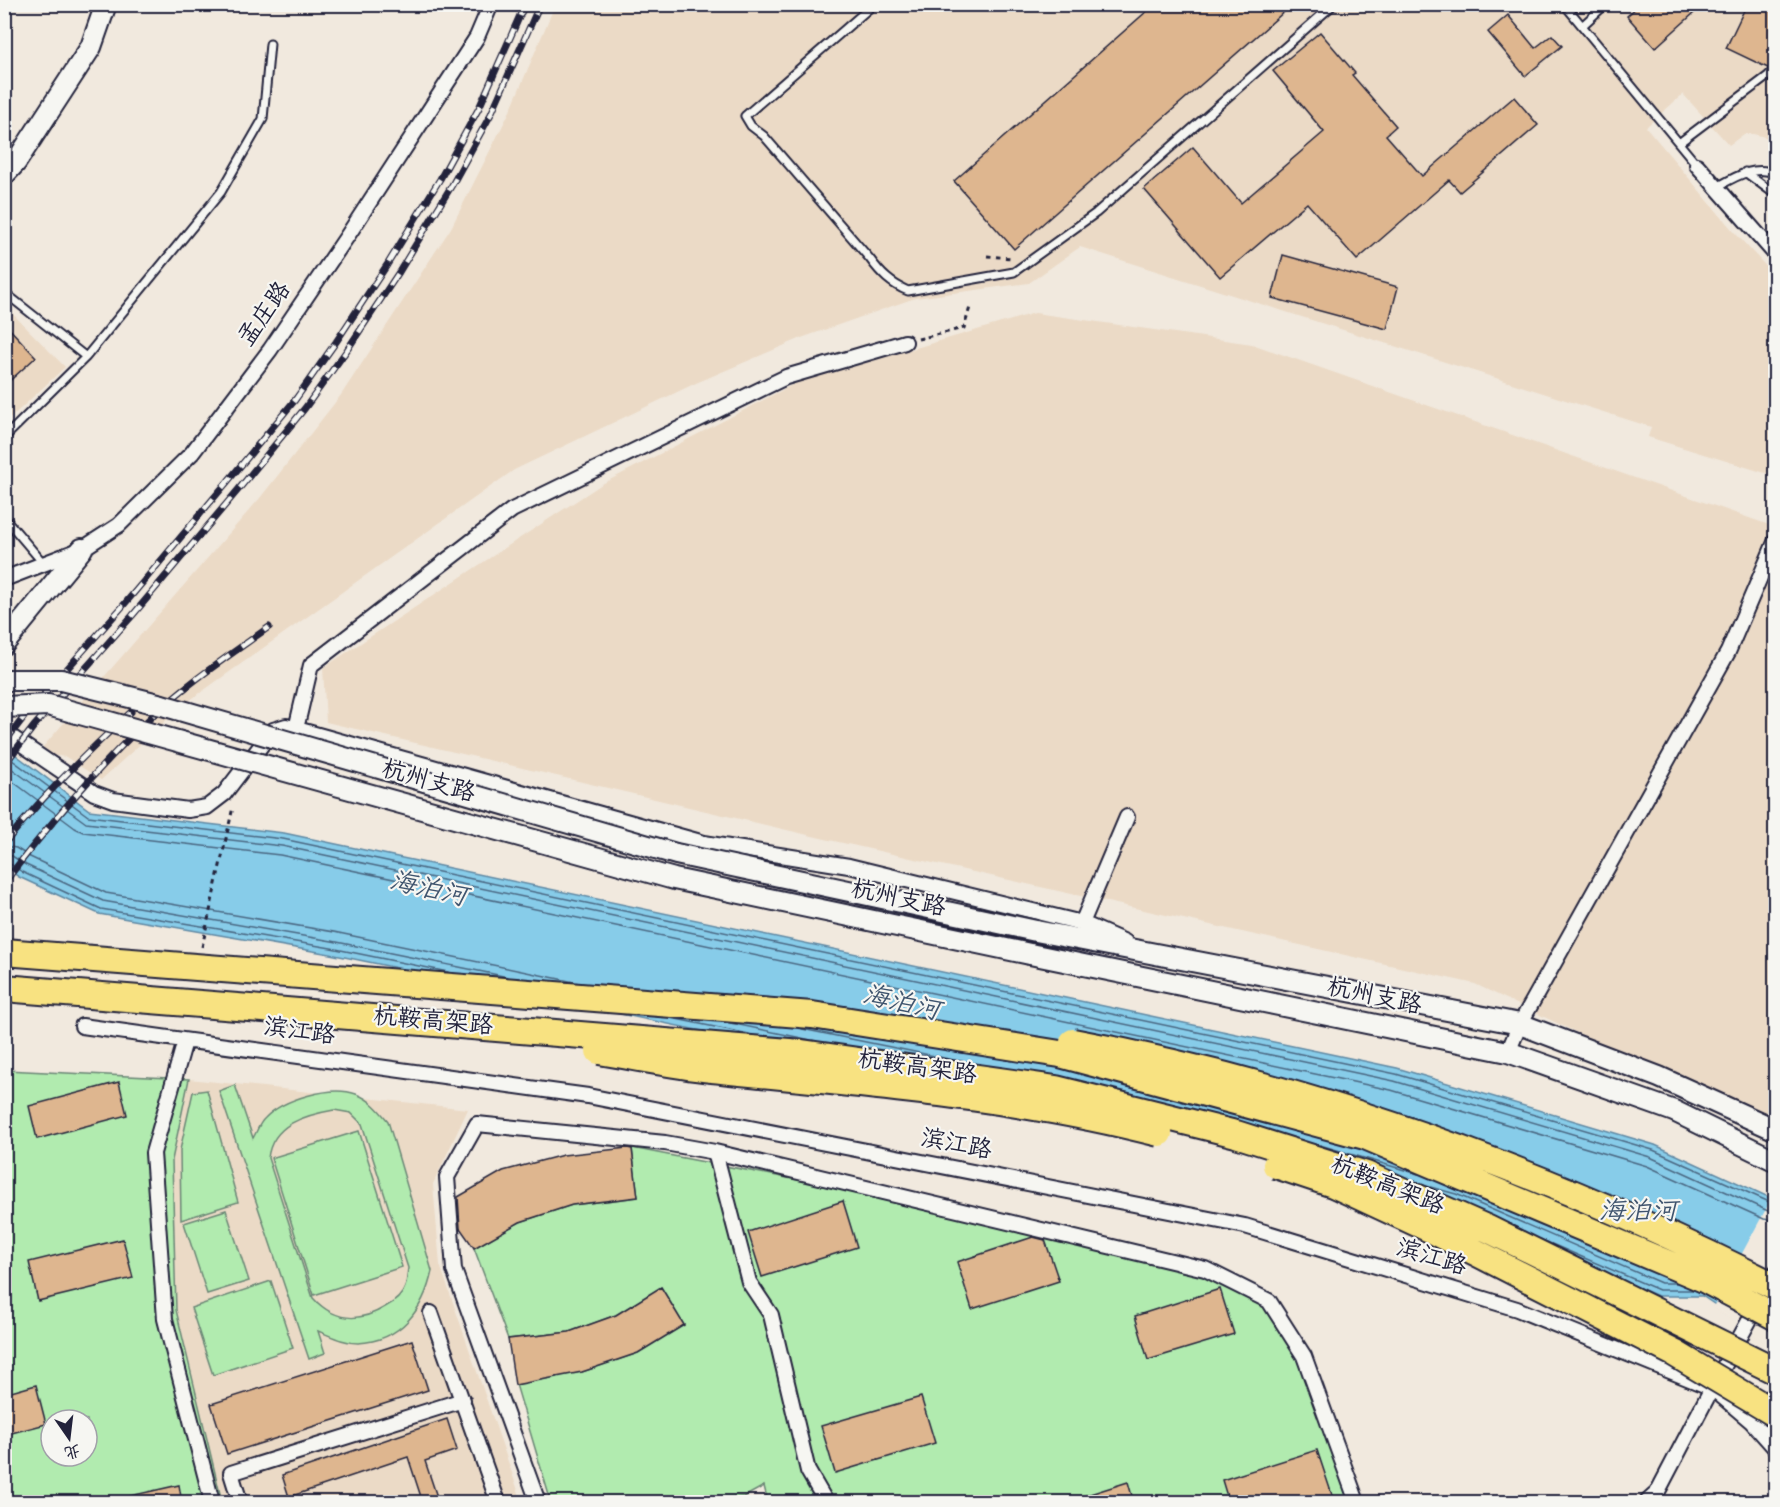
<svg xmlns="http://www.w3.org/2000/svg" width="1780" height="1507" font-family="Dekko,'LXGW WenKai TC',sans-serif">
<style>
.built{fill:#ebdac6}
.green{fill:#b1ebaf;stroke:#6a8675;stroke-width:1.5;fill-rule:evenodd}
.water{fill:#87cce9;stroke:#5f88a3;stroke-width:1.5}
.pier{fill:#f1e9de}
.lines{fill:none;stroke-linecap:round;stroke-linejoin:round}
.shore{stroke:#4a6681;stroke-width:1.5}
.building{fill:#deb68f;stroke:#22223b;stroke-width:1.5}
.lane-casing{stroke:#22223b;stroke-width:11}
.street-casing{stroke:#22223b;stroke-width:18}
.secondary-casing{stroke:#22223b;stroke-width:24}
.path{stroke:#22223b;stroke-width:3;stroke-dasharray:4.5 4.5;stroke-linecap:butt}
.lane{stroke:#f6f6f2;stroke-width:7}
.street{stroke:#f6f6f2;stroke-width:14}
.secondary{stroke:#f6f6f2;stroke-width:20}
.rail-casing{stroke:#22223b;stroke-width:7}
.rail{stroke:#f6f6f2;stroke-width:4.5;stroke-dasharray:14;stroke-linecap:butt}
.secondary-bridge-casing{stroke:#22223b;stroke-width:24;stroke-linecap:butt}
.highway-bridge-casing{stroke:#22223b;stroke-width:30;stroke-linecap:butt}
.secondary-bridge{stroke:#f6f6f2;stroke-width:20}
.highway-bridge{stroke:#f8e281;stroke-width:26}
.labels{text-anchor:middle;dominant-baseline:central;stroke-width:4.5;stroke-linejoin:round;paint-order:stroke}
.street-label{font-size:24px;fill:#22223b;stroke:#f6f6f2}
.water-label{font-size:26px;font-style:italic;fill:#40556f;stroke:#f6f6f2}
</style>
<rect width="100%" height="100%" fill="#f1e9de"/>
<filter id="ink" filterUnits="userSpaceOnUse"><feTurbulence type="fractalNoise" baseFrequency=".0167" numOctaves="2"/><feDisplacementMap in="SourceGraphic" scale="12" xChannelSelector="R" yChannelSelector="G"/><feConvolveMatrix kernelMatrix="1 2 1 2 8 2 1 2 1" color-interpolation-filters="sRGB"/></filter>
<g filter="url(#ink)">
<path class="built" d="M555,5H1775V124L1769,138L1753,134H1744L1729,145L1683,94L1646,127L1735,233L1775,276V476L1648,437L1651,427L1080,247L1029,283L915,298L804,337L696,383L514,470L183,705L101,780L66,757L50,755L42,748L260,498L341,395L451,228L510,111Z
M5,306L65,367L5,423Z
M1035,313L1252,344L1775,527V1127L1475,984L825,839L326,722L323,668L602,484L796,383Z
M189,1079L468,1109L433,1184L440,1265L522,1502H222L176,1310L172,1160Z"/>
<path class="green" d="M5,1070L189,1079L172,1160L176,1310L222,1502H5ZM51,1420H87V1456H51Z
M235,1085L253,1138C257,1132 259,1123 265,1118C283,1099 331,1085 356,1094C370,1099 379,1110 388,1121L432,1271C424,1309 401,1341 358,1343C344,1343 331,1336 318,1331L325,1353L309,1359L219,1091ZM334,1110L351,1113L362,1124L408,1268C407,1274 407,1282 405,1287C402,1296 393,1303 385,1307C359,1323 334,1321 313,1298L268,1158C272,1124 305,1115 334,1110Z
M207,1090L238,1202L181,1220L180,1150L193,1092Z
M359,1131L402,1267L314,1295L271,1158Z
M632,1148L875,1195L1205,1269L1269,1301L1304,1356L1353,1502H768L764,1486L744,1497L687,1502H551L515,1381L582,1372L638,1353L684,1325L661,1287L616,1315L569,1332L508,1339L474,1248L520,1222L572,1205L638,1197Z
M226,1210L249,1281L207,1294L184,1223Z
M271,1281L293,1348L213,1375L191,1308Z"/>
<path class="water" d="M4,746L89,810L284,833L1397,1068L1655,1145L1775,1200V1345L1702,1296H1658L1450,1206L1191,1132L330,954L99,914L19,877L5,867Z"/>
<path class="pier" d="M1773,1196L1776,1197L1775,1337L1771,1345L1713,1307Z"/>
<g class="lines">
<path class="shore" d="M4,754L88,816L283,839L1396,1074L1653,1150L1776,1205
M4,763L86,823L282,846L1394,1081L1650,1157L1768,1211L1776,1212
M4,775L75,828L83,832L280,855L1391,1090L1647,1166L1764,1219L1776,1221
M4,846L16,848L30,857L106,893L334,932L579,983
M4,855L12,856L26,865L103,901L332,941L508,977
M4,863H9L22,872L101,909L331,948L448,972
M671,1018L749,1034
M730,1023L816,1041
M802,1029L959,1061
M1320,1145L1418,1174
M1423,1185L1456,1194L1661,1283H1676
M1540,1239L1659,1290H1694"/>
</g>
<path class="building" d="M1155,4H1293L1014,249L954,181Z
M1640,4H1704L1655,48L1627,16Z
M1747,4H1776V60L1768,68L1726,48Z
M1508,15L1535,48L1552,35L1562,46L1525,76L1488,32Z
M1320,32L1355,73L1352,75L1396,126L1386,135L1422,176L1514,97L1538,125L1460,192L1449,180L1357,260L1307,203L1220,277L1144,189L1193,147L1241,203L1324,132L1273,71Z
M1283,255L1398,287L1387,329L1272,298Z
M4,323L36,357L4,386Z
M119,1082L127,1115L37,1139L29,1106Z
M627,1148L632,1149L638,1197L572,1205L520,1222L474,1248L460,1228L458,1197L503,1171L563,1155Z
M843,1201L857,1247L762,1277L748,1232Z
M1033,1237L1045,1240L1059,1281L972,1309L957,1262Z
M123,1239L133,1278L38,1301L29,1262Z
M661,1287L684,1325L638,1353L582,1372L515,1385L508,1339L569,1332L616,1315Z
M1220,1289L1234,1334L1148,1360L1135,1316Z
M412,1340L428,1390L227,1454L211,1404Z
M36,1385L46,1424L4,1435V1394Z
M921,1397L935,1443L835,1473L821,1426Z
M447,1419L457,1450L425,1461L439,1503H423L408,1457L289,1497L282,1475Z
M1317,1450L1333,1498L1320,1503H1229L1222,1480Z
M1128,1482L1134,1503H1075L1074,1499Z
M179,1485L182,1503H130V1496Z"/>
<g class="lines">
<defs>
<path id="lane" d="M874,4L745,116L751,126L764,136L870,259C881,274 891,284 908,291L1014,272L1096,213L1334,4
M1564,4L1697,165
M1582,26L1606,4
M1679,143L1768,76L1776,68
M1745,172L1776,195
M1717,187C1735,177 1755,164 1776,174
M4,292L86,357L221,192L263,119L270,44
M4,438L86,357
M4,517L44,564"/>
<path id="street" d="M1697,165L1776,255
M4,579L82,549L119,525L192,453L270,350L348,235L477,37L491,4
M296,729L311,665L512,510L786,377L905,342
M4,732L94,793L113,800L188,810L207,807L224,794L273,730L286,726L704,843L849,866L1082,923L1125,942
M1082,923L1127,817
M82,1026L588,1096L1245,1226L1517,1309L1712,1388L1752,1422L1776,1449
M185,1041L153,1153L165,1319L212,1502
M1508,1052L1520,1024L1728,652L1776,540
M715,1152L749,1282L771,1315L808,1471L826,1502
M431,1313L498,1502
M240,1502L231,1473L463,1400
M538,1502L454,1270L447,1177L477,1124L665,1143L715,1152L1205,1269L1269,1301L1304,1356L1357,1502
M1647,1502L1657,1493L1712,1388L1776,1272"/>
<path id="secondary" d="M4,175L16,162L91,47L106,4
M4,644L82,549
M1036,931L1520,1024L1659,1077L1776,1130
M1030,954L1508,1052L1674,1111L1776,1161"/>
</defs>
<use href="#lane" class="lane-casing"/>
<use href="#street" class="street-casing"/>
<use href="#secondary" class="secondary-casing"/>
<path class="path" d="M987,256L1011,258
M918,339L964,328L970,307
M202,947L233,807"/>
<use href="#lane" class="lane"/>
<use href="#street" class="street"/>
<use href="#secondary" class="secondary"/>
<defs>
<path id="rail" d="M4,743L24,717L122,607L228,481L295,400L336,342L387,265L440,179L479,108L525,4
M4,765L35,725L132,616L238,490L305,408L347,350L399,272L452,185L491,114L540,4
M4,844C43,796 86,753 131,712
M4,883C48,826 94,771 146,722C183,686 227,657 269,627"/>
</defs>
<use href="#rail" class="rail-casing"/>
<use href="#rail" class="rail"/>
<defs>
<path id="secondary-bridge" d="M4,680H61L162,705L676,854L1036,931
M4,707L48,705L674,879L1030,954"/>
<path id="highway-bridge" d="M4,952L812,1015L1060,1054L1365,1136L1704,1279L1776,1317
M4,988L802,1053L1056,1089L1236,1134L1366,1175L1488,1229L1776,1371
M1073,1042C1317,1087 1554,1175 1776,1287
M599,1051C637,1057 674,1065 712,1069C863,1085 1012,1095 1159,1133
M1276,1165L1333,1184L1432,1230L1674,1353L1776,1414"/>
</defs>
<use href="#secondary-bridge" class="secondary-bridge-casing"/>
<use href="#highway-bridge" class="highway-bridge-casing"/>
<use href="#secondary-bridge" class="secondary-bridge"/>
<use href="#highway-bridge" class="highway-bridge"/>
</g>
</g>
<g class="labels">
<g class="street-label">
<text transform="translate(266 315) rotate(-55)">孟庄路</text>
<text transform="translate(428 783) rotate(16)">杭州支路</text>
<text transform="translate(898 900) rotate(12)">杭州支路</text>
<text transform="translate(1374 998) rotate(12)">杭州支路</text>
<text transform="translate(433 1023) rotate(5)">杭鞍高架路</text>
<text transform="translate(299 1033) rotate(8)">滨江路</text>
<text transform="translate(917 1069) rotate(8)">杭鞍高架路</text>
<text transform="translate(956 1146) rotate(11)">滨江路</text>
<text transform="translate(1387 1187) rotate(22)">杭鞍高架路</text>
<text transform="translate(1431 1259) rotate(17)">滨江路</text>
</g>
<g class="water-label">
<text transform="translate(428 891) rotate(13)">海泊河</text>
<text transform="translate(901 1005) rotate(13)">海泊河</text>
<text x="1638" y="1213">海泊河</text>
</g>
</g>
<rect width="1780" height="1507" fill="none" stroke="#f6f6f2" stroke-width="24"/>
<rect x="12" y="12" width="1756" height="1483" fill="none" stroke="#22223b" stroke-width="2" filter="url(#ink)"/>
<g transform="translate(69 1438) rotate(166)"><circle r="28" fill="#f6f6f2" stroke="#a1a1a9" stroke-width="1.5"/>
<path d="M0-4.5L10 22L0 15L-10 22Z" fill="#22223b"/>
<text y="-9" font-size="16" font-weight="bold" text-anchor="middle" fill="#22223b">北</text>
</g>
</svg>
